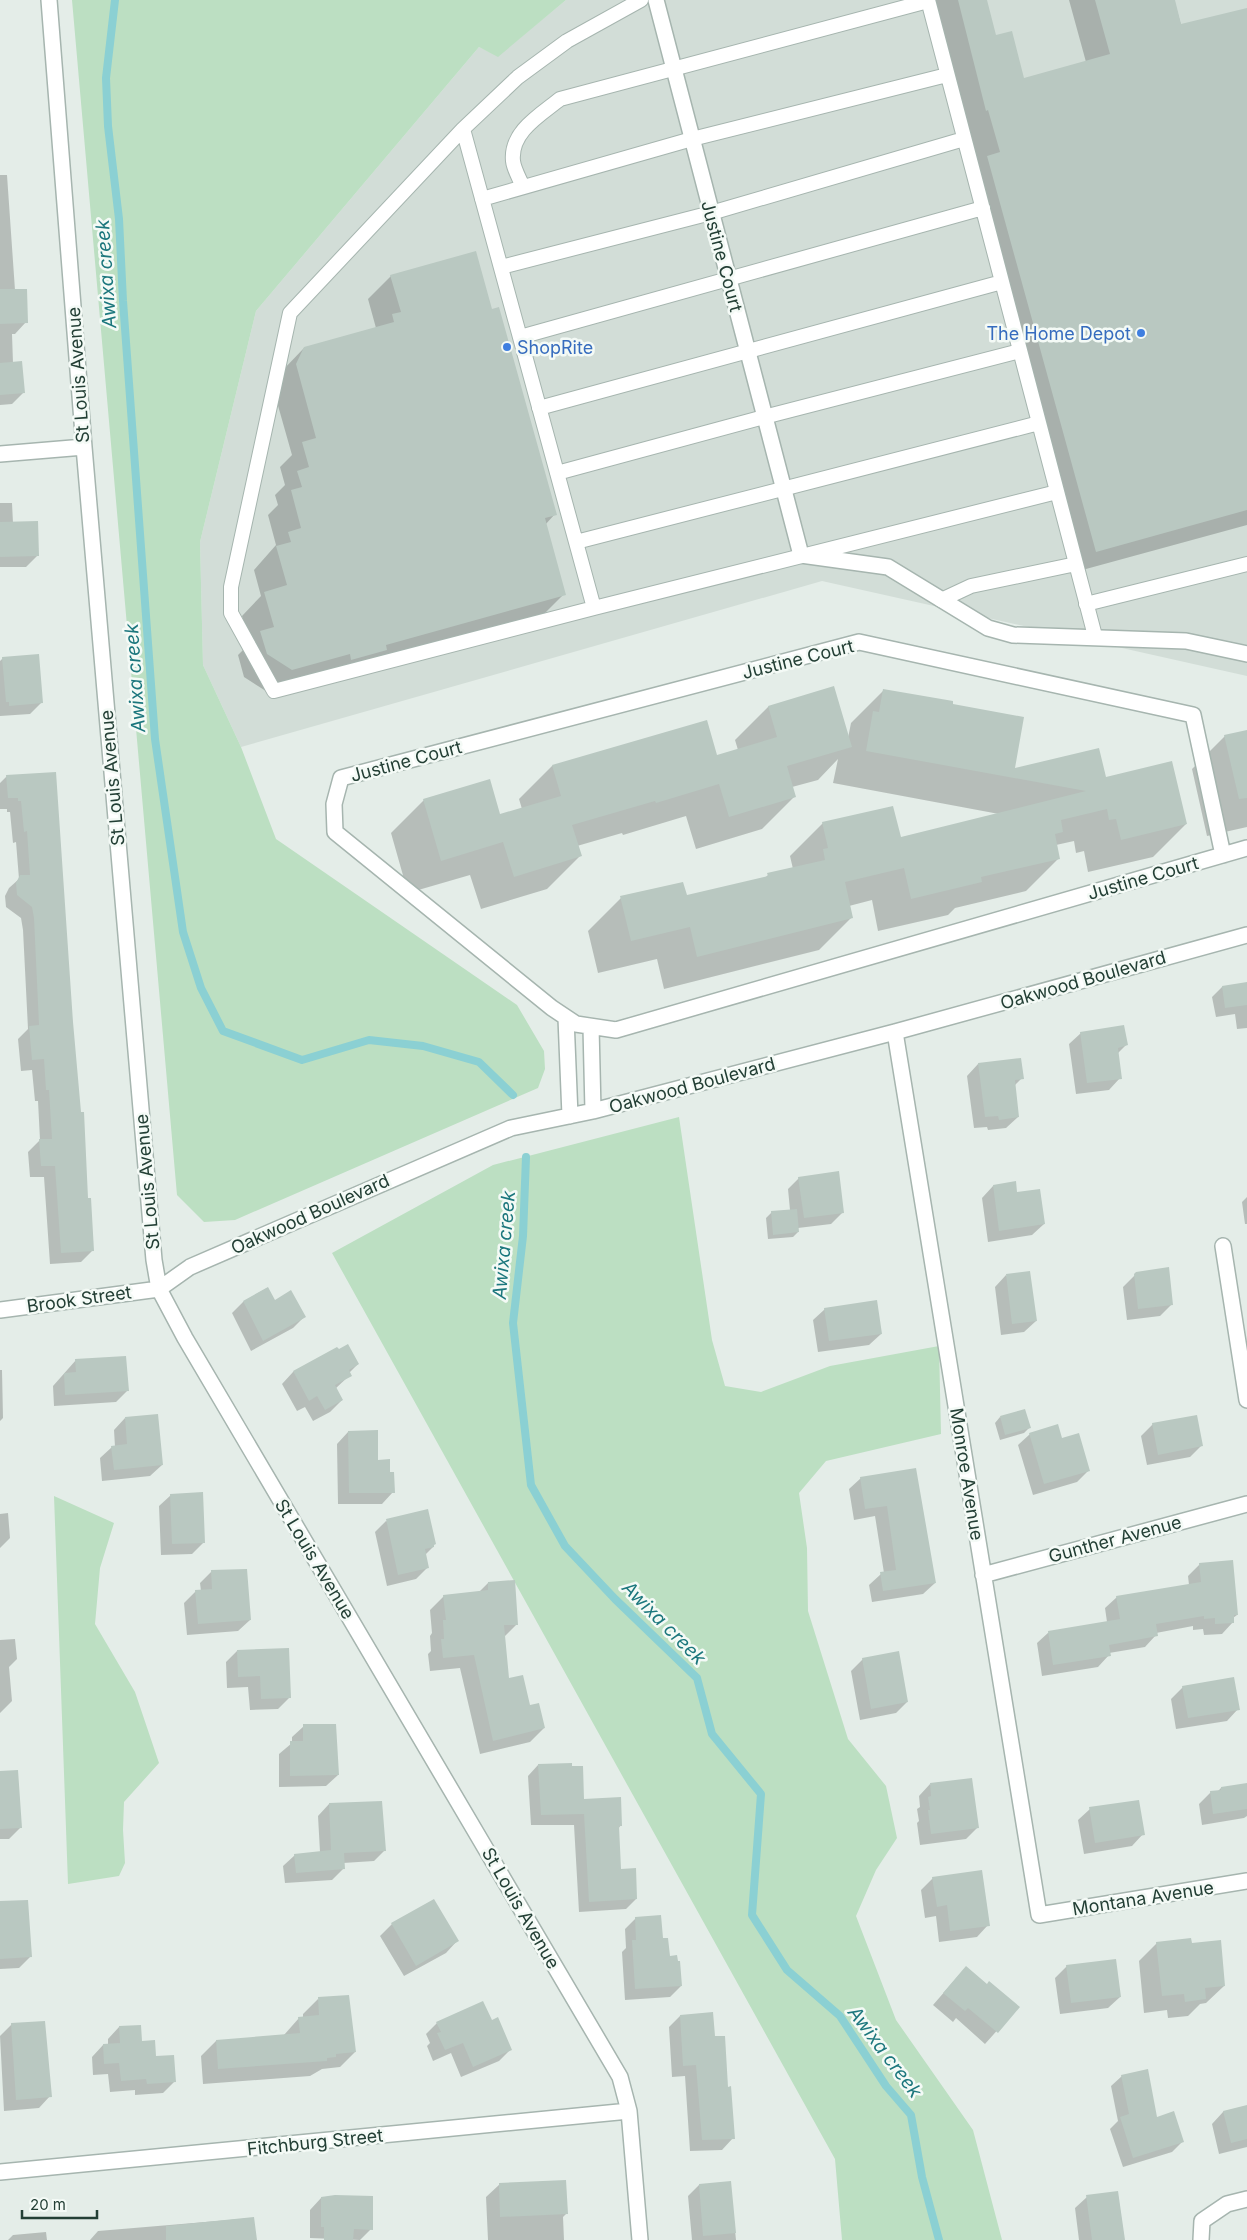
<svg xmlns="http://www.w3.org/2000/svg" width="1247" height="2240" font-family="Inter,sans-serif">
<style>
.built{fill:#d2ddd7}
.green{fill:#bcdfc2}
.shadow{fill:#0003}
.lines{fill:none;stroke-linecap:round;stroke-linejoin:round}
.stream{stroke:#8bd0d3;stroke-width:8}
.building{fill:#b9c8c1}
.lane-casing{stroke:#a6b5af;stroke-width:16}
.street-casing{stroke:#a6b5af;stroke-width:18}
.lane{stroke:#fff;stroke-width:14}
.street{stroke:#fff;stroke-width:15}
.shop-dot{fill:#3f7fe0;stroke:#f4faf6;stroke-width:2}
.labels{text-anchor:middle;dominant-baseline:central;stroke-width:5;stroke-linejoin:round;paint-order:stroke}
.street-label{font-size:18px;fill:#233f35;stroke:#f4faf6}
.shop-label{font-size:18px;fill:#366cbe;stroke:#f4faf6;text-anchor:end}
.water-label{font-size:19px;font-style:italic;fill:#1c777d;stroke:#f4faf6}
</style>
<rect width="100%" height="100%" fill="#e4ede8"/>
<path class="built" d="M566,0H1247V676L822,581L241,747L203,665L200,542L256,311L479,47L498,56Z"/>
<path class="green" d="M72,0H566L498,57L479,47L256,311L200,542L203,665L241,747L276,839L517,1005L544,1051L545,1069L538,1088L235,1220L204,1222L177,1195Z
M679,1117L712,1340L725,1386L761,1392L830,1366L939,1346L941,1434L826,1461L799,1493L807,1548L808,1611L848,1739L886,1786L897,1838L876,1870L856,1916L896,2020L973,2130L1002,2240H842L835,2159L332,1253L493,1165Z
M54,1496L114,1523L100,1568L95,1624L135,1692L159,1763L124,1802L123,1830L125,1863L119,1876L68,1884Z"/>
<path class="shadow" d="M932,0H986L995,36L1023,80L1086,62L1069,0H1174L1181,25L1247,9V525L1075,572L967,178L978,167Z
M0,175H7L15,290L26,322L15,334H12L13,363L23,393L12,404L0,405Z
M391,276L491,310L555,514L545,525L564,594L541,617L269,693L244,677L238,655L250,643L242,616L261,596L254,570L276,545L268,515L278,505L275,495L285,485L280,467L292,455L273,388L281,372L304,348L376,328L368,299Z
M0,503H12L13,523L38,555L26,567H0Z
M3,658L42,702L30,714L0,716V661Z
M833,688L848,738L851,723L884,690L951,705L1013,770L1105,778L1186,824L1153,857L1088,872L1084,851L1076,853L1074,841L1056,845L1059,858L1026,891L955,908L948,915L878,931L872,900L849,906L852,917L819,950L664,989L657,959L598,973L588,931L621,898L686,897L764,879L768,875L793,869L790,856L823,823L900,838L999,814L833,783L838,759L818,780L792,787L795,796L762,829L696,849L686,816L623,835L622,833L577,846L580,856L547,889L481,909L470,875L408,893L391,833L424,800L500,816L522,809L519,799L552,766L716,756L738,750L735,740L768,707Z
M1247,731V827L1207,836L1192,769L1225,736Z
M55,773L71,1023L92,1251L81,1262L50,1264L44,1177H30L28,1152L40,1140L38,1101H35L32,1070L21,1071L18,1039L28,1029L23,930L21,918L6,907L5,896L9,888L19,879L16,842L13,843L10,812H7V809H0V783L7,776Z
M1247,983V1028L1237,1029L1235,1014L1216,1017L1212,997L1222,987Z
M1081,1033L1126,1045L1117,1054L1120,1078L1109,1090L1076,1094L1069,1044Z
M978,1064L1022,1078L1014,1086L1018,1117L1006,1128L988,1130L987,1127L974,1128L967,1076Z
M799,1178L843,1212L831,1224L798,1228V1232L793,1237L768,1239L766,1218L772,1212L790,1210L788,1189Z
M993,1186L1016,1194L1044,1224L1032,1235L988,1242L982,1198Z
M1247,1197V1224H1245L1242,1202Z
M1137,1273L1172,1304L1160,1316L1127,1320L1123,1287Z
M1006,1275L1036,1321L1024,1332L1001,1335L995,1287Z
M267,1288L274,1301L304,1317L293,1328L251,1351L232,1313L243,1302Z
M825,1309L881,1334L869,1345L818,1352L813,1320Z
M337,1348L358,1364L349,1373L350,1375L335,1389L342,1400L330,1412L313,1421L305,1407L297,1411L282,1384L293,1372Z
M76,1360L128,1390L116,1402L54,1406L53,1386Z
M0,1370H2L3,1418L0,1421Z
M1000,1417L1029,1428L1024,1433L1000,1440L995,1423Z
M125,1418L162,1465L150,1476L102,1481L100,1458L112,1447H115L114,1430Z
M1153,1424L1201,1446L1190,1457L1147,1465L1141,1436Z
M348,1432L389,1474L393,1492L382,1504H338L337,1444Z
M1030,1434L1061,1440L1089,1470L1077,1482L1033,1495L1018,1445Z
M915,1469L935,1583L923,1594L872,1602L869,1585L881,1574L884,1573L875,1516L854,1520L849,1489L861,1478Z
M171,1495L204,1542L192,1554L161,1555L159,1506Z
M8,1513L10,1538L0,1548V1514Z
M386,1521L433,1547L425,1555L428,1567L416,1579L387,1586L375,1532Z
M1200,1564L1237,1615L1233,1618V1622L1222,1634L1204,1635L1203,1629L1193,1630V1626L1156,1633V1635L1145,1647L1109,1653V1655L1098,1667L1042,1676L1037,1643L1049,1632L1107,1622L1105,1608L1117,1597L1189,1585L1188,1576Z
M212,1571L250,1620L238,1631L187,1635L184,1603L196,1591H201L200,1583Z
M488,1583L517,1624L504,1637L508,1680L544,1728L530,1742L480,1754L460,1668L430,1671L428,1654L431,1651L430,1636L432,1633L430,1610L444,1596L479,1592Z
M15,1639L17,1659L9,1667L12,1701L0,1713V1640Z
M237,1651L289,1698L278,1709L250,1710L248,1687L227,1688L226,1662Z
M863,1659L907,1702L896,1713L860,1720L851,1671Z
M1183,1687L1238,1709L1227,1721L1176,1729L1171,1699Z
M304,1726L338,1775L326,1786L279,1787V1754L292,1743V1737Z
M538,1765L583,1800L621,1825L618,1829L620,1871L636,1899L626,1909L579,1912L574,1825H531L528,1776Z
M0,1772L21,1827L9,1839H0Z
M930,1784L978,1827L966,1839L920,1845L917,1823L919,1821L917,1809L920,1807L919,1796Z
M1247,1784V1816L1244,1818L1202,1825L1199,1804L1211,1792L1218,1791L1221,1788Z
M329,1804L385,1850L374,1861L343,1863V1869L332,1880L285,1883L283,1866L295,1855L320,1852L318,1816Z
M1090,1809L1143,1834L1132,1846L1084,1854L1078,1820Z
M933,1878L988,1925L977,1937L939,1942L936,1916L925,1918L921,1890Z
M0,1903L31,1956L19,1968L0,1969Z
M636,1918L662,1939L681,1986L670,1997L625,2000L622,1952L626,1948L625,1929Z
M392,1924L457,1941L446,1953L404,1976L380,1936Z
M1157,1943L1190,1944L1224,1986L1206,2003L1200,2004L1188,2016L1168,2018L1167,2010L1144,2013L1139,1961Z
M1067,1966L1120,1997L1108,2008L1060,2014L1055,1978Z
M966,1967L987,1985L1018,2007L985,2044L956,2018L953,2022L933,2005Z
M318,1999L355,2052L340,2067L322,2069L310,2076L203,2084L201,2056L216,2041L284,2035L299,2018H303V2014Z
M680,2016L714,2038L733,2138L722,2150L690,2151L685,2076L672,2077L669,2027Z
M491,2022L511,2049L499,2061L461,2077L451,2053L433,2061L427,2046L430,2043L426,2034L437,2023Z
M12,2024L50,2096L39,2108L4,2111L0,2036Z
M119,2027L140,2042L175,2081L163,2093L135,2095V2090L110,2092L108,2074L93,2075L92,2057L103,2045H108V2039Z
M1122,2076L1156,2118L1182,2142L1172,2152L1123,2167L1110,2129L1118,2121L1111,2086Z
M1247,2106V2147L1219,2154L1212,2124L1223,2112Z
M730,2182L736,2240H692L688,2196L699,2185Z
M500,2184L567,2213L563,2217L564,2240H488L486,2197Z
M1087,2197L1124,2240H1079L1075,2208Z
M321,2198L371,2229L360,2240L310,2238V2210Z
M253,2218L255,2240H90L98,2231Z
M46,2232L47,2240H8L13,2235Z"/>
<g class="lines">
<path class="stream" d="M115,0L106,78L108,126L119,219L123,301L155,739L183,932L201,988L223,1031L302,1060L369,1040L423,1046L479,1062L513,1095
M526,1157L523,1236L513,1323L531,1485L565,1546L615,1599L697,1678L712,1734L761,1794L752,1915L787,1970L840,2016L886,2086L911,2115L922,2177L939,2240"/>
</g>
<path class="building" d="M958,0H987L996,35L1012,31L1024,78L1110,54L1095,0H1175L1181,24L1247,8V510L1096,552L987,156L1000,152L988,110L986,111Z
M476,251L492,309L499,307L557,515L545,518L566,595L386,645L387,650L351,660L350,654L292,670L267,654L260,631L274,627L264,592L287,585L276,546L291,542L288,532L301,528L291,490L302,487L297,471L309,467L302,442L316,438L296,364L304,347L394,322L392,314L401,312L390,275Z
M0,289H27L28,323L0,324Z
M22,361L25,393L0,395V363Z
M38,521L39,556L0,557V522Z
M39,654L43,703L9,706V702H6L2,657Z
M834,686L852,747L787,766L796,797L729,817L719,784L656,803L655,801L572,825L582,856L514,877L503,842L441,861L423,799L490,779L500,814L561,796L552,765L707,720L717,755L777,737L768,706Z
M883,689L953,701V704L1024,717L1015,768L1099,748L1106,777L1172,761L1187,824L1121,840L1116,819L1109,820L1107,809L1061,820L1063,832L1055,834L1060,859L981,877L982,882L911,899L904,868L845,882L853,918L697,957L690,927L631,941L620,896L683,882L687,895L768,876L767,873L825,860L823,849L828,848L822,822L893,806L901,837L1086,791L866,751L873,711L879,712Z
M1247,730V798L1239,799L1224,735Z
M56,772L73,1022L81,1112H84L88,1198H91L94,1251L61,1253L55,1166H41L39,1139H52L49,1090H46L44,1059L32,1060L29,1026L39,1025L34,918L32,907L17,895L16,883L20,875H30L27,831L24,832L21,801H18V798H8L6,775Z
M1247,982V1005L1225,1008L1222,986Z
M1124,1025L1128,1045L1118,1048L1122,1079L1087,1083L1080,1032Z
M1021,1058L1024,1079L1015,1080L1019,1117L999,1120L998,1116L985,1117L978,1063Z
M839,1171L844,1213L804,1218L798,1177Z
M1016,1181L1017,1192L1040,1189L1045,1224L999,1231L993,1185Z
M797,1209L799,1232L773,1235L771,1211Z
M1169,1267L1173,1305L1138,1309L1134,1274L1136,1272Z
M1030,1271L1037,1321L1012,1324L1006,1274Z
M268,1287L275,1300L291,1290L306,1317L263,1341L243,1301Z
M877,1300L882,1334L829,1341L824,1308Z
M348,1344L359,1364L349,1370L352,1376L335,1385L343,1400L325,1410L317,1396L309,1401L293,1371L337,1347L339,1349Z
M126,1356L129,1391L65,1395L64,1373L76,1372L75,1359Z
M1025,1409L1031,1428L1005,1435L1000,1416Z
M158,1414L163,1465L114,1470L111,1446L127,1444L125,1417Z
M1197,1415L1203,1446L1158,1455L1152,1423Z
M1058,1424L1062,1438L1079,1433L1090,1471L1044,1484L1029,1433Z
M378,1430V1460L390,1459V1472H394L395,1493H349L348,1431Z
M916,1468L936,1583L883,1591L880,1572L896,1570L887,1506L865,1509L860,1477Z
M203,1492L205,1543L172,1544L170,1494Z
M428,1509L436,1544L434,1545V1547L425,1549L429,1568L398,1575L386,1519Z
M1233,1560L1238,1615H1234V1623L1215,1624V1618L1204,1619V1616L1156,1624L1158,1636L1109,1645L1111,1656L1053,1665L1048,1631L1120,1619L1116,1596L1201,1582L1199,1563Z
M247,1569L251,1620L198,1624L195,1590L212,1589L211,1570Z
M515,1580L518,1625H504L509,1678L523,1675L530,1705L539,1703L545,1728L493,1741L474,1655L443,1658L441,1639H444L443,1620H446L443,1595L488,1590V1582Z
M289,1648L291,1698L261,1699L260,1676L238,1677L237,1650Z
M899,1651L908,1702L871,1709L862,1658Z
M1234,1677L1240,1710L1188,1718L1182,1686Z
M303,1724H336L339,1775L290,1776V1741H303Z
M572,1763V1766H583L584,1799L621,1797L622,1826H619L621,1869L636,1868L637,1899L589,1902L584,1814L541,1815L538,1764Z
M18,1770L22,1828L0,1829V1771Z
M972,1778L979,1828L931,1834L928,1810H930L928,1797L931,1796L930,1783Z
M1247,1783V1809L1213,1814L1210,1791L1221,1790V1787Z
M1139,1800L1145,1835L1095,1843L1089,1807Z
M382,1801L386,1851L344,1853L345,1869L296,1873L294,1854L331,1850L329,1803Z
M982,1870L990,1926L950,1931L947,1905L937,1907L932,1877Z
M434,1899L459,1941L416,1966L391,1923Z
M28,1900L32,1957L0,1959V1901Z
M661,1915L663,1938H668L670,1956L677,1955L678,1961H680L682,1986L635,1989L632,1940H636L635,1917Z
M1191,1938L1192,1943L1221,1940L1225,1986L1205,1988L1206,1999L1185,2002L1184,1994L1162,1996L1156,1942Z
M1116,1959L1121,1997L1071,2003L1066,1965Z
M966,1966L987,1984L989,1981L1020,2007L998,2033L968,2008L965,2011L943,1993Z
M349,1995L356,2052L336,2054V2057L327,2058V2061L218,2069L216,2040L300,2033L298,2017L319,2015L318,1997Z
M483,2001L492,2020L498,2017L512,2050L473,2067L463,2043L445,2050L437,2033L441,2032L436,2022Z
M713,2012L715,2036H725L728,2087L731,2086L735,2139L702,2140L696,2065L683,2066L680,2015Z
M45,2021L52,2097L16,2100L11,2023Z
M141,2025L142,2041L155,2040L156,2056L174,2055L176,2082L147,2084L146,2079L121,2081L119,2063L104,2064L103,2044L120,2043L119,2026Z
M1148,2069L1157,2117L1174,2111L1184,2142L1133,2158L1120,2117L1129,2114L1121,2075Z
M1247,2105V2139L1231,2143L1223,2111Z
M566,2180L568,2214L500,2217L499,2183Z
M731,2181L736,2233L703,2236L699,2184Z
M1118,2191L1125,2240H1092L1086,2195Z
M335,2195L373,2196V2230L354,2229L353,2240H324V2227H321V2197Z
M254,2217L257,2240H166V2226Z"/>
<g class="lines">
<defs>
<path id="lane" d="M641,0L567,41L518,77L463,129L594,608L1057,492
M928,0L1095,636
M463,129L290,313L231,587V613L274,691L594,608
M523,187C520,179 514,170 513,161C510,132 540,115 560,99L928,1
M482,199L692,139L947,75
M501,267L711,213L964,139
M520,337L983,208
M539,408L1002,282
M557,473L764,417L1020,351
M576,542L1039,423
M941,600L971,586L1076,564
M1086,604L1247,564"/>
<path id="street" d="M49,0L84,447L154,1260L159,1289L185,1338L620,2077L629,2111L640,2240
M656,0L801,555L888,567L988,628L1013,635L1186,641L1247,654
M0,454L84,447
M1223,855L1193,715L859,642L341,778L334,804L335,832L552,1008L576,1024L616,1030L1247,848
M566,1018L570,1116
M591,1027L593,1111
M895,1032L1039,1915L1247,1881
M1223,1246L1247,1400
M0,1310L159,1289L190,1267L511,1128L593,1111L895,1032L1247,935
M983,1575L1247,1504
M0,2172L629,2111
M1201,2240L1202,2221L1227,2204L1247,2199"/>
</defs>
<use href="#lane" class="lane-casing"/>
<use href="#street" class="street-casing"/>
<use href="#lane" class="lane"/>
<use href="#street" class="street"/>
</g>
<g class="shop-dot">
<circle cx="1141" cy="333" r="5"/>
<circle cx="507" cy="347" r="5"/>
</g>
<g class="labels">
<g class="street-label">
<text transform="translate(722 256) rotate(75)">Justine Court</text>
<text transform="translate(78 375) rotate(-94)">St Louis Avenue</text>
<text transform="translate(798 659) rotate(-14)">Justine Court</text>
<text transform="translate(406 761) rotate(-15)">Justine Court</text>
<text transform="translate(112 778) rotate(-95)">St Louis Avenue</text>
<text transform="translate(1143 878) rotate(-16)">Justine Court</text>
<text transform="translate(1083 980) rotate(-16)">Oakwood Boulevard</text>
<text transform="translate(692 1085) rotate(-15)">Oakwood Boulevard</text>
<text transform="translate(147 1182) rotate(-95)">St Louis Avenue</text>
<text transform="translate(310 1214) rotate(-24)">Oakwood Boulevard</text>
<text transform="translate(79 1299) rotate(-8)">Brook Street</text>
<text transform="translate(967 1474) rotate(81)">Monroe Avenue</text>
<text transform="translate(1115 1539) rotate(-15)">Gunther Avenue</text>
<text transform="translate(315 1559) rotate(59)">St Louis Avenue</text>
<text transform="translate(1143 1898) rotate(-9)">Montana Avenue</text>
<text transform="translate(521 1908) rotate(60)">St Louis Avenue</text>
<text transform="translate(315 2142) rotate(-6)">Fitchburg Street</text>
</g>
<g class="shop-label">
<text x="1131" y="333">The Home Depot</text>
<text x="517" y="347" text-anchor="start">ShopRite</text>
</g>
<g class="water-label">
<text transform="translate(106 274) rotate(-94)">Awixa creek</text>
<text transform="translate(135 678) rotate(-94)">Awixa creek</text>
<text transform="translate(504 1245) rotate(-85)">Awixa creek</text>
<text transform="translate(664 1623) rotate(45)">Awixa creek</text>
<text transform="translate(885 2052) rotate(53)">Awixa creek</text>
</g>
</g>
<path d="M22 2210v8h75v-8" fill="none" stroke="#233f35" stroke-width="2.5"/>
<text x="30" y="2210" font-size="15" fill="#233f35" stroke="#f4faf6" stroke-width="4" paint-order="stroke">20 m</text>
</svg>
